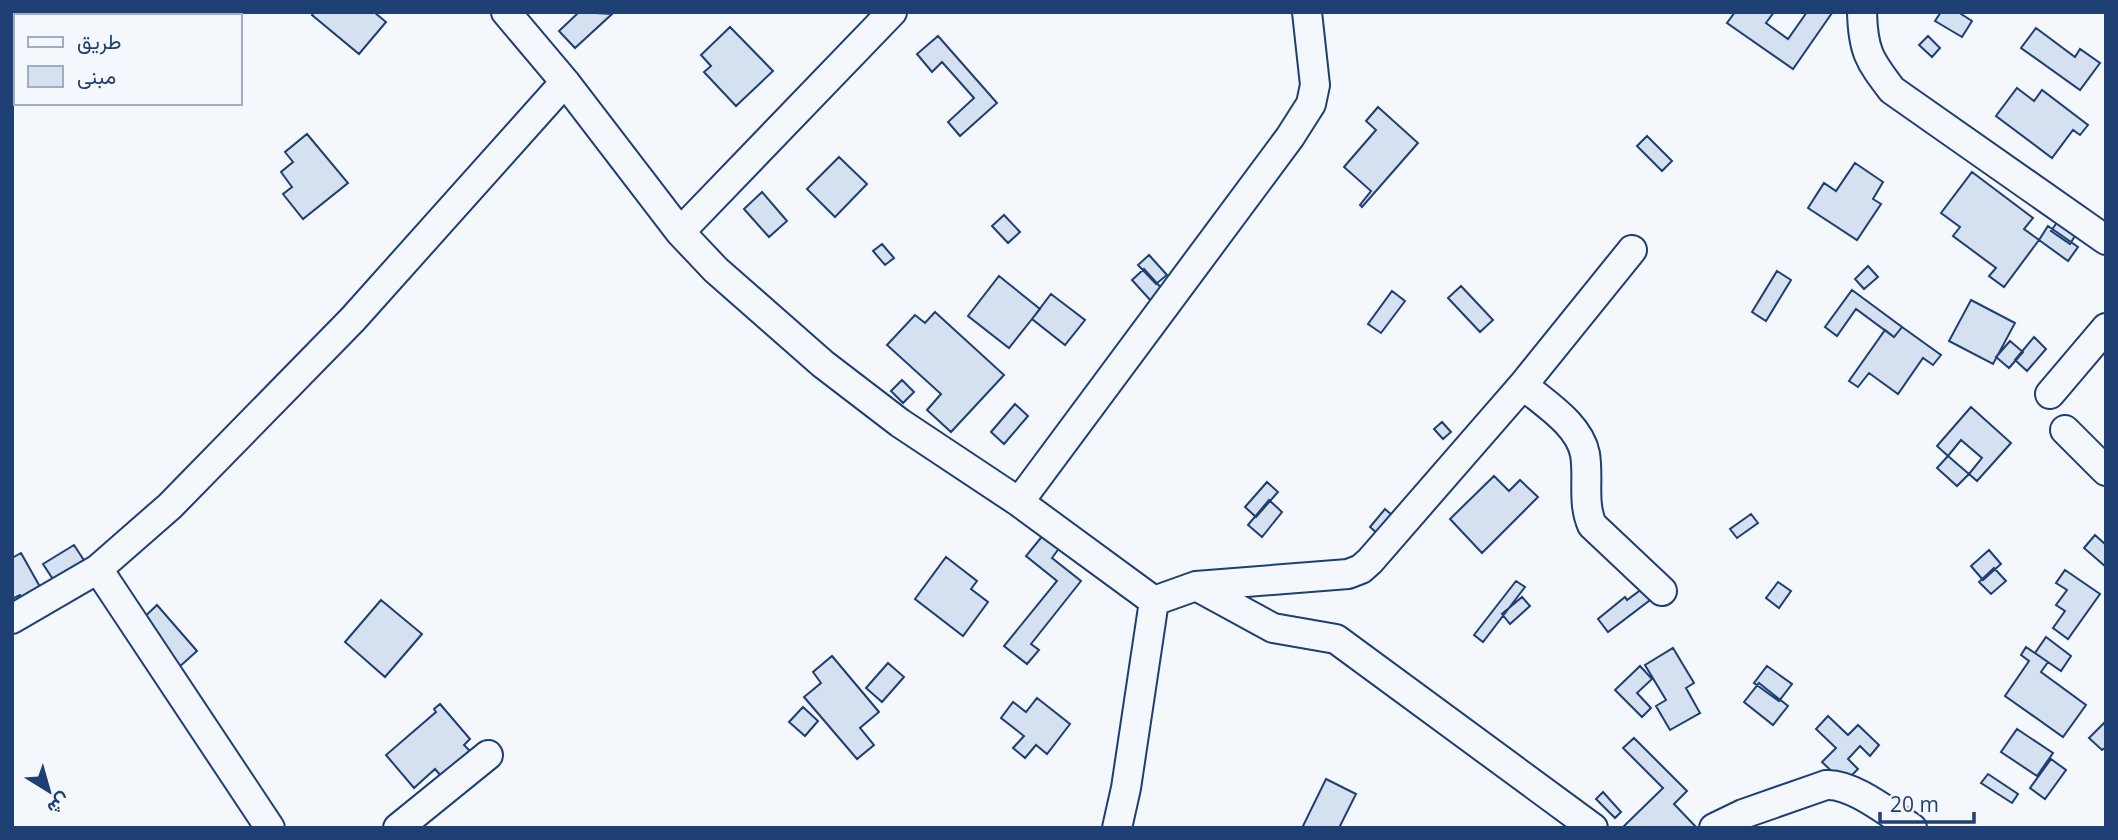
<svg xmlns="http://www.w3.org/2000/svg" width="2118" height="840" font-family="'Open Sans',Vazirmatn,sans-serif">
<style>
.building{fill:#d5e0f0;stroke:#1d3f73;stroke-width:2}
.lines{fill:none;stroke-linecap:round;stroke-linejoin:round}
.minor-casing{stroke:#1d3f73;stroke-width:32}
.minor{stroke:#f4f7fb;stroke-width:28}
</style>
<rect width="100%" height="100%" fill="#f4f7fb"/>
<path class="building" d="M314,12H374L386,22L359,54L312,15Z
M579,12L612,14L575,48L559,31Z
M1735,12H1774L1766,23L1788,39L1807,12L1832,13L1793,69L1727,23Z
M1941,12H1958L1972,21L1962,37L1935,21Z
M730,27L773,71L736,106L704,72L711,66L701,55Z
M2036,28L2075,57L2080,49L2100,63L2080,90L2021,48Z
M938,36L997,103L960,136L948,122L974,98L942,62L932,72L917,54Z
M1928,36L1940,48L1932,57L1919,45Z
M2017,88L2034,101L2042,90L2088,125L2080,135L2073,130L2052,158L1996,116Z
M1378,107L1418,143L1362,207L1360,205L1371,191L1344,167L1376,130L1366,121Z
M307,134L348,183L303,219L283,194L292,187L281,172L293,162L285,152Z
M1647,136L1672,161L1662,171L1637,146Z
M839,157L867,184L835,217L807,189Z
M1855,163L1883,182L1873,199L1881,204L1857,240L1808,208L1824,183L1836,191Z
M1972,172L2033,218L2024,229L2039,240L2004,287L1989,276L1996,268L1953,236L1960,227L1941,213Z
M762,192L787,221L769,237L744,209Z
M2063,214L2081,226L2070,244L2051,231Z
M1004,215L1020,232L1008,243L992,226Z
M2048,226L2078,247L2068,261L2039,240Z
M882,244L894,258L885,265L873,251Z
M1149,255L1167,275L1156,284L1138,265Z
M1868,266L1878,277L1864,289L1855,279Z
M1144,269L1164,291L1152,302L1132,280Z
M1777,271L1791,280L1766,321L1752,312Z
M999,276L1040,309L1009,348L968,316Z
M1461,286L1493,320L1480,332L1448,298Z
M1852,290L1902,327L1894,337L1856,309L1837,336L1825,327Z
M1392,291L1405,301L1381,333L1368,324Z
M1051,294L1085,320L1065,345L1032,319Z
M1971,300L2015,323L1993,364L1949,341Z
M935,312L1004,375L951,432L927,410L941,394L887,345L915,315L925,323Z
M1902,327L1941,355L1933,365L1923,358L1898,394L1869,373L1858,387L1849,381L1885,330L1894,337Z
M2034,337L2046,349L2027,371L2015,360Z
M2010,341L2023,352L2009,368L1996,357Z
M902,380L914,392L903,403L891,391Z
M1015,404L1028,416L1004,444L991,432Z
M1971,407L2011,443L1977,481L1969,474L1982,458L1961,440L1948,456L1937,446Z
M1442,422L1451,432L1443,439L1434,429Z
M1948,456L1969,474L1957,486L1937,468Z
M1494,476L1509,491L1520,480L1538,497L1482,553L1450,519Z
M1267,482L1278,492L1256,517L1245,507Z
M1269,500L1282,512L1262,537L1248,525Z
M1385,509L1393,516L1378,534L1370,527Z
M1751,514L1758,523L1737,538L1730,529Z
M1044,534L1060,547L1052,558L1081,581L1031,644L1039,650L1027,664L1004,646L1057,581L1026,556Z
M2095,535L2106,545V567L2084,548Z
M74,545L89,568L58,587L43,564Z
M1989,550L2001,564L1983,580L1971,566Z
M21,553L44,594L25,605L20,595L12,599V558Z
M946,557L977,581L971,589L988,602L963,636L915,599Z
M1994,568L2006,581L1991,594L1979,582Z
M2065,570L2100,594L2068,639L2053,628L2065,611L2056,605L2067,590L2056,583Z
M1516,581L1525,587L1483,642L1474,635Z
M1778,582L1791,591L1779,608L1766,598Z
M1650,583L1658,594L1608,632L1598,619L1625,597L1627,600Z
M1522,597L1530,606L1510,624L1502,614Z
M381,600L422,634L385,677L345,642Z
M157,605L197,651L178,668L138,623Z
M2046,637L2071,656L2061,671L2035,653Z
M2026,647L2048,662L2041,672L2086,705L2063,737L2005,696L2029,661L2021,655Z
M1673,648L1694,683L1686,688L1700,713L1670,730L1656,706L1666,700L1645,665Z
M832,656L879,712L860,728L874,745L857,759L804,697L821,683L813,672Z
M888,663L904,677L882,702L866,688Z
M1640,666L1652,679L1637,693L1651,708L1642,717L1615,690Z
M1767,666L1792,684L1779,701L1754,683Z
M1759,683L1788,706L1773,725L1744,702Z
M1037,698L1070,724L1047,754L1036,745L1025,758L1013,748L1024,736L1001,718L1013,702L1026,712Z
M440,704L470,739L464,745L470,751L441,776L435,769L414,788L386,755L436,712L434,709Z
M803,707L818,721L805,736L789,722Z
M1828,716L1848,735L1858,725L1879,745L1870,756L1860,746L1848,759L1858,769L1844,783L1822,762L1836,748L1816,729Z
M2106,721V747L2102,750L2089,738Z
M2017,729L2053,753L2037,776L2001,752Z
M1634,738L1687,791L1674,804L1697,828H1622L1663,788L1623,748Z
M2051,759L2066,770L2045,799L2030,788Z
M1988,774L2018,794L2012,803L1981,783Z
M1326,779L1356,794L1339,828H1302Z
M1603,792L1621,812L1615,818L1596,799Z"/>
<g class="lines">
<defs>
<path id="minor" d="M506,12L565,82L680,232L716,270L823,364L900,423L1019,502L1154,601L1126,788L1117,828
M1862,12C1863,51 1869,60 1892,90L2106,240
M680,232L892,12
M1523,385C1545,404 1579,424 1585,454C1589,478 1582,502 1592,525L1662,591
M2050,394L2106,328
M2065,430L2106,471
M1019,502L1290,137L1311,104L1315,85L1307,12
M98,569L270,828
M1196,586L1273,628L1336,639L1593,828
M1154,601L1196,586L1348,574L1361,569L1370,561L1523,385L1632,250
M12,619L98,569L170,506L353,319L565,82
M398,828L488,755
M1714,828L1743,814L1826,785C1852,783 1890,814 1912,828"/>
</defs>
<use href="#minor" class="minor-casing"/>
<use href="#minor" class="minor"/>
</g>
<rect width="2118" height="840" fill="none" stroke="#1d3f73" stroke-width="28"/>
<rect x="14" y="14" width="228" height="91" fill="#f4f7fb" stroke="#9eadc5" stroke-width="2"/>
<rect x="28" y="37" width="35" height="10" fill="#f4f7fb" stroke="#9eadc5" stroke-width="2"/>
<text x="77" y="49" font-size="21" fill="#1d3f73">طريق</text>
<rect x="28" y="66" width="35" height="21" fill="#d5e0f0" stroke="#9eadc5" stroke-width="2"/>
<text x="77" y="84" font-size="21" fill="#1d3f73">مبنى</text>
<g transform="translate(49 791) rotate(143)" stroke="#f4f7fb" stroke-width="5" paint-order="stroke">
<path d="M0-5L12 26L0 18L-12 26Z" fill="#1d3f73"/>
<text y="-10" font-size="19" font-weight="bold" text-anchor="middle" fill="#1d3f73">ش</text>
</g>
<path d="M1880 812v10h94v-10" fill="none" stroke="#1d3f73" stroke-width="3.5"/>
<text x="1890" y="812" font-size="21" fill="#1d3f73" stroke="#f4f7fb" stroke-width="5" paint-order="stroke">20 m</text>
</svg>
